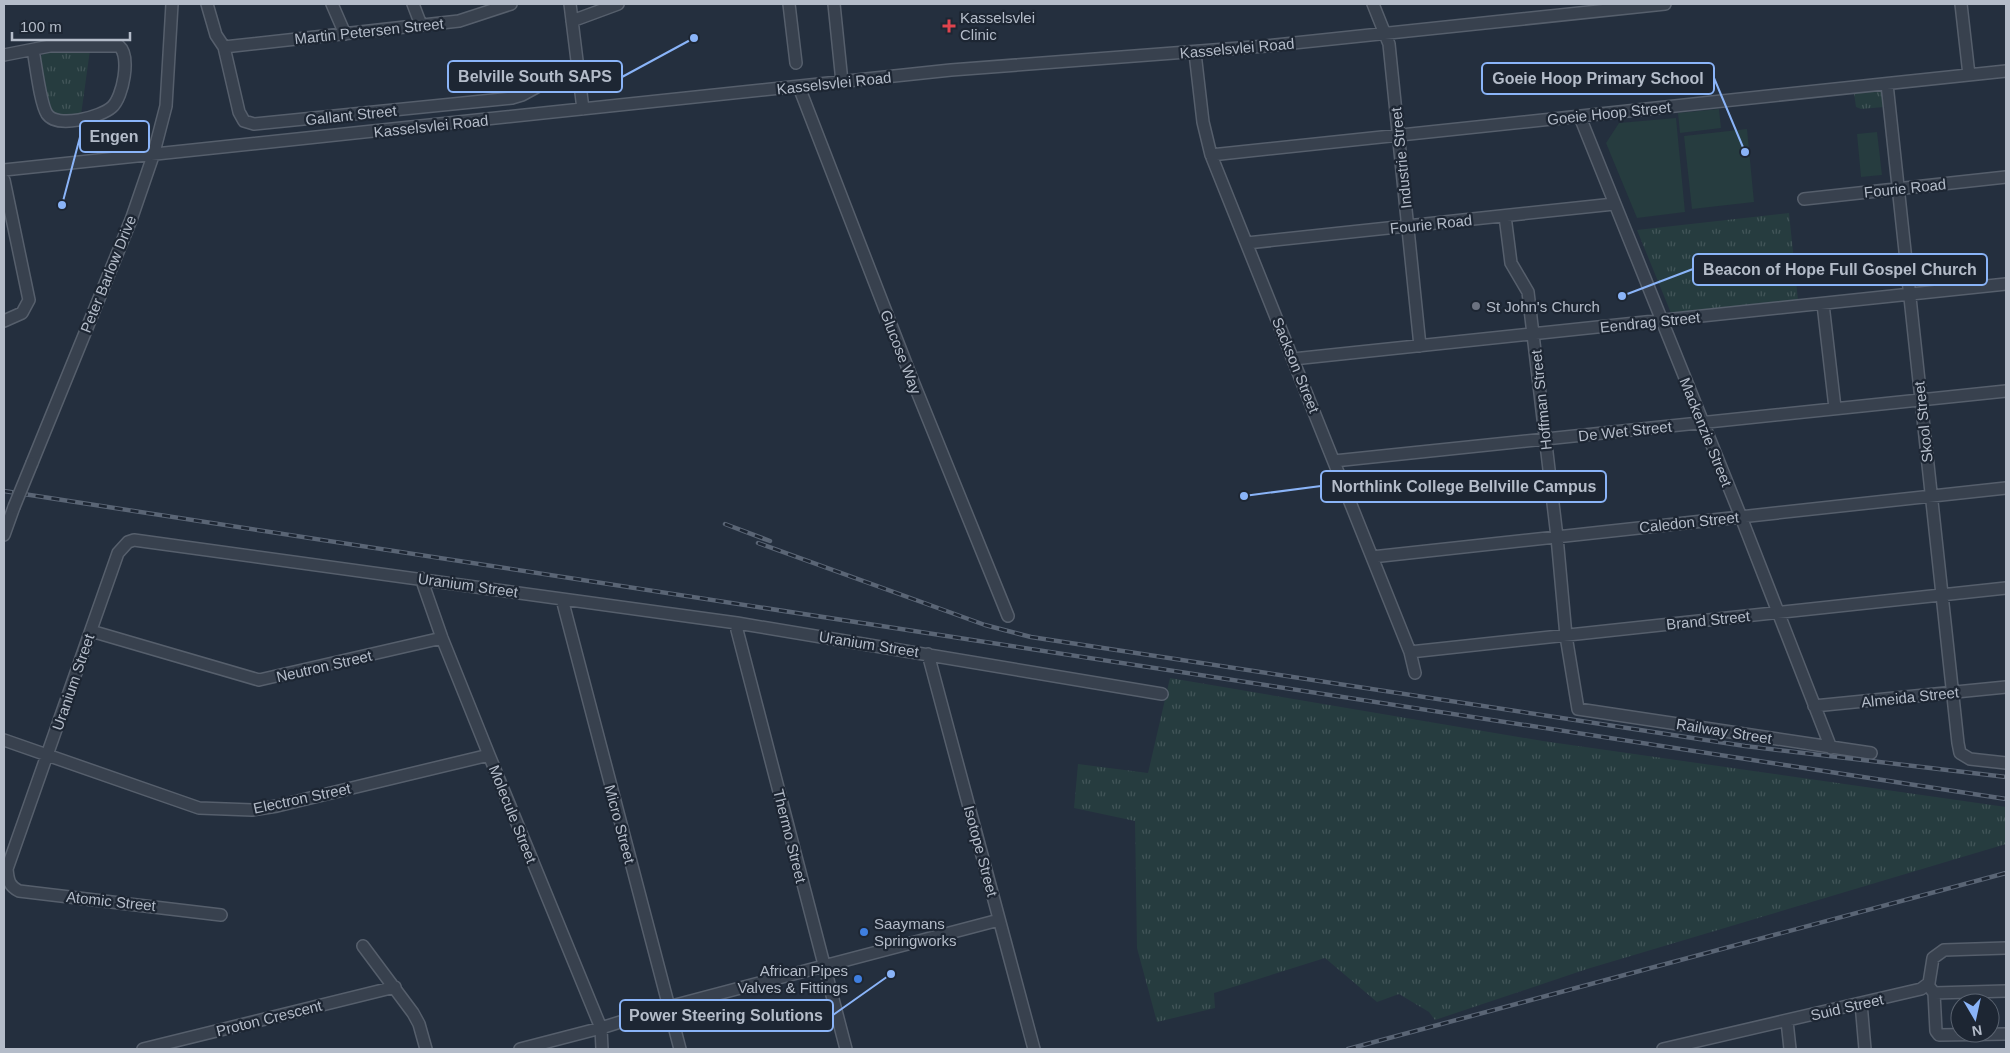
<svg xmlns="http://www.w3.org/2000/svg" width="2010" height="1053" font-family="Helvetica,sans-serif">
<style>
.grass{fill:url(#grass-tufts)}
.pitch{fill:#263c3f}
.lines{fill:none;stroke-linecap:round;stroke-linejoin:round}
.minor-casing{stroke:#565f6c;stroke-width:14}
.minor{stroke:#38414e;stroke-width:11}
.rail-casing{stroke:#5a6575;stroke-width:4.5}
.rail{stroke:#1d2633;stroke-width:2.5;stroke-dasharray:8;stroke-linecap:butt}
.minor-bridge-casing{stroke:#565f6c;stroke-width:14;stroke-linecap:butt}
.minor-bridge{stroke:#38414e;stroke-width:11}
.health-dot{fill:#e0444e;stroke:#1d2633;stroke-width:2}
.worship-dot{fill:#6b7280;stroke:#1d2633;stroke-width:2}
.shop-dot{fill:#3f7fe0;stroke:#1d2633;stroke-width:2}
.labels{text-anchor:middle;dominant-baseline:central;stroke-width:4.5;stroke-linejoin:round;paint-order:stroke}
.poi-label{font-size:15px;fill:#b4bcc9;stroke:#1d2633;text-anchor:start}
.street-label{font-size:15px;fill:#b4bcc9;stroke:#1d2633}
.leader{fill:none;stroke:#8ab4f8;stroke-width:2}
.callout-dot{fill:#8ab4f8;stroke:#1d2633;stroke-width:2}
.callout{fill:#1d2633;stroke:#8ab4f8;stroke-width:2}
.callout-label{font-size:16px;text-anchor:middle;font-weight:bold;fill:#b4bcc9}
</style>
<defs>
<pattern id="grass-tufts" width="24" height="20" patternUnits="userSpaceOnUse" patternTransform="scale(1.25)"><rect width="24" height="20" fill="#263c3f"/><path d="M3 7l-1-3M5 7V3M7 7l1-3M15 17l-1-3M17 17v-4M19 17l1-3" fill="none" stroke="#435659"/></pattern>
</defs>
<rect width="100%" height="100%" fill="#242f3e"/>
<path class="grass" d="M90,50L81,115L65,118L51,113L40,62V57L45,52Z
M1882,91L1884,107L1861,109L1856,107L1854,93Z
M1789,213L1798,300L1671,313L1637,230Z
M1170,678L1543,741L2006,807V844L1587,969L1435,1020L1429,1012L1399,994L1377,1002L1325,958L1214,993L1215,1008L1157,1022L1137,948L1135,821L1074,808L1078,764L1148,773Z"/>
<path class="pitch" d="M1719,109L1721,128L1680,133L1678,113Z
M1676,118L1685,212L1637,218L1606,143L1619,123Z
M1747,129L1754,202L1692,209L1684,136Z
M1877,132L1882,175L1861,177L1857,134Z"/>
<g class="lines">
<defs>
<path id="minor" d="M207,4L216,35L224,47L239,112L244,121L254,124L512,98L522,95L546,82L578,76
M332,4L345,34
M413,4L421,25
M570,4L583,109
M789,4L796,63
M834,4L842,82
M1373,4L1389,44L1420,346
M1961,4L1969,75
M572,21L618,4
M224,47L459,21L511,4
M1195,53L1203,122L1211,155L1410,652L1415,673
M4,55L50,46H119C131,56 123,97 112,107C101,117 57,129 47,114C40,103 36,65 33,50
M1887,84L1958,743L1960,753L1970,759L2006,763
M799,87L912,379L1008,616
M1580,117L1741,517L1831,748
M1211,155L2006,71
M4,170L951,70L1266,46L1665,4
M4,180L29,300L22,313L4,321
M1804,199L2006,177
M1505,216L1511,263L1528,292L1557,537L1566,636L1578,709L1871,753
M1247,243L1614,204
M1823,304L1835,408
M1293,359L2006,284
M1334,461L2006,391
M32,463L131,220L153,156L166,106L172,4
M4,535L14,507
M1372,557L2006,488
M421,578L442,638L489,755L601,1028L602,1049
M562,599L680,1049
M737,623V630L846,1049
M91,631L259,680L442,638
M1410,652L2006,588
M928,654L1034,1049
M1814,706L2006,687
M4,740L199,808L252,810L277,806L489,755
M221,915L19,891C9,886 8,880 7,869L118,553L128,542L134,540L737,623L1162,694
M363,946L413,1013L419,1024L426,1049
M1928,985L1934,993L1936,1031L1939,1035L2006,1034
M1934,993L2006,991
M1861,1003L1865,1049
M1787,1021L1790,1049
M143,1049L395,987
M520,1049L601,1028L668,1007L999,920
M1663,1049L1921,989L1929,983L1933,958L1944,950L2006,948"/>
</defs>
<use href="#minor" class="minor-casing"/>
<use href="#minor" class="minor"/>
<defs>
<path id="rail" d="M4,491L2006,799
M725,524L770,541
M758,543L985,625L1031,637L1745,746L2006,777
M1348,1049L2006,873"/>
</defs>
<use href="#rail" class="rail-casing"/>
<use href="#rail" class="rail"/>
<defs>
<path id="minor-bridge" d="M14,507L32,463"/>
</defs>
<use href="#minor-bridge" class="minor-bridge-casing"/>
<use href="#minor-bridge" class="minor-bridge"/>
</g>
<path class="health-dot" d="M946.5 18.5h5v5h5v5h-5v5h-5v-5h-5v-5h5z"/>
<circle class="worship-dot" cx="1476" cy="306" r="5"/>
<g class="shop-dot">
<circle cx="864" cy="932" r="5"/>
<circle cx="858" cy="979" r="5"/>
</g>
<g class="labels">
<g class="poi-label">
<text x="960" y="17">Kasselsvlei<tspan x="960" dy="17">Clinic</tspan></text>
<text x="1486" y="306">St John's Church</text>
<text x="874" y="923">Saaymans<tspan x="874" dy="17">Springworks</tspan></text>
<text x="848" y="970" text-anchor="end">African Pipes<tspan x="848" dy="17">Valves &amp; Fittings</tspan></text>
</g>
<g class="street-label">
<text transform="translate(369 31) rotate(-6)">Martin Petersen Street</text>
<text transform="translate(1237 48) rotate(-5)">Kasselsvlei Road</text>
<text transform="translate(834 83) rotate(-6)">Kasselsvlei Road</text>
<text transform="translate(1609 113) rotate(-6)">Goeie Hoop Street</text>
<text transform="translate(351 115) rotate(-6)">Gallant Street</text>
<text transform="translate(431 126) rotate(-6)">Kasselsvlei Road</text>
<text transform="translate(1401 158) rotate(-96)">Industrie Street</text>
<text transform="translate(1905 188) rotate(-6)">Fourie Road</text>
<text transform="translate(1431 224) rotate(-6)">Fourie Road</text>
<text transform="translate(108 274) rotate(-68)">Peter Barlow Drive</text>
<text transform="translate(1650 322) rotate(-6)">Eendrag Street</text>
<text transform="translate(901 352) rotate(69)">Glucose Way</text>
<text transform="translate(1296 365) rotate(68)">Sackson Street</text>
<text transform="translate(1541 400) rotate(-96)">Hoffman Street</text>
<text transform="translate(1923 422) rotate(-96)">Skool Street</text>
<text transform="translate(1625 431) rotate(-6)">De Wet Street</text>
<text transform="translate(1706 432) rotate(68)">Mackenzie Street</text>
<text transform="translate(1689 522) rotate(-6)">Caledon Street</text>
<text transform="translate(468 585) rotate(8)">Uranium Street</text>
<text transform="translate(1708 620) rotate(-6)">Brand Street</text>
<text transform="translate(869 644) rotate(9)">Uranium Street</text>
<text transform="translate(324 666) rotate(-13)">Neutron Street</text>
<text transform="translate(73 682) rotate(-71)">Uranium Street</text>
<text transform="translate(1910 697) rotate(-6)">Almeida Street</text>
<text transform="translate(1724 731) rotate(9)">Railway Street</text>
<text transform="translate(302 798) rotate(-12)">Electron Street</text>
<text transform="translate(513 814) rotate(68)">Molecule Street</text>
<text transform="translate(620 824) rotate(75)">Micro Street</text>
<text transform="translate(790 836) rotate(76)">Thermo Street</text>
<text transform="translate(981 851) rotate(75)">Isotope Street</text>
<text transform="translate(111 901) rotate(6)">Atomic Street</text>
<text transform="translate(1847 1007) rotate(-13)">Suid Street</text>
<text transform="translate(269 1018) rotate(-14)">Proton Crescent</text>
</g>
</g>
<path class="leader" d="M694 38L622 77M1745 152L1714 78M62 205L80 137M1622 296L1693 269M1244 496L1321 486M891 974L833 1015"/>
<g class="callout-dot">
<circle cx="694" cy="38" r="5"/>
<circle cx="1745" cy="152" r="5"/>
<circle cx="62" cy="205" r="5"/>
<circle cx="1622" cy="296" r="5"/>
<circle cx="1244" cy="496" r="5"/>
<circle cx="891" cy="974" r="5"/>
</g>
<g class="callout">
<rect x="448" y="61" width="174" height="31" rx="5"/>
<rect x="1482" y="63" width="232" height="31" rx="5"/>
<rect x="80" y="121" width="69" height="31" rx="5"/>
<rect x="1693" y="254" width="294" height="31" rx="5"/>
<rect x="1321" y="471" width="285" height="31" rx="5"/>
<rect x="620" y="1000" width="213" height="31" rx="5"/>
</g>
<g class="callout-label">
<text x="535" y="82">Belville South SAPS</text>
<text x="1598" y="84">Goeie Hoop Primary School</text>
<text x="114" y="142">Engen</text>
<text x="1840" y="275">Beacon of Hope Full Gospel Church</text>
<text x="1464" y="492">Northlink College Bellville Campus</text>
<text x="726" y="1021">Power Steering Solutions</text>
</g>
<rect width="2010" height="1053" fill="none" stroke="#b4bcc9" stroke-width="10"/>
<g transform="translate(1975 1018) rotate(171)"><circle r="24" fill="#1d2633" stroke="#59626f"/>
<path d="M0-4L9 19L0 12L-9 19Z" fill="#8ab4f8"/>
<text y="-8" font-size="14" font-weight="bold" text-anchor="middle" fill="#b4bcc9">N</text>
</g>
<path d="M12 32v8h118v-8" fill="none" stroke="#b4bcc9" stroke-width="2.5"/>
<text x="20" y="32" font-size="15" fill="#b4bcc9" stroke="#1d2633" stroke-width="4" paint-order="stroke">100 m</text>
</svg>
